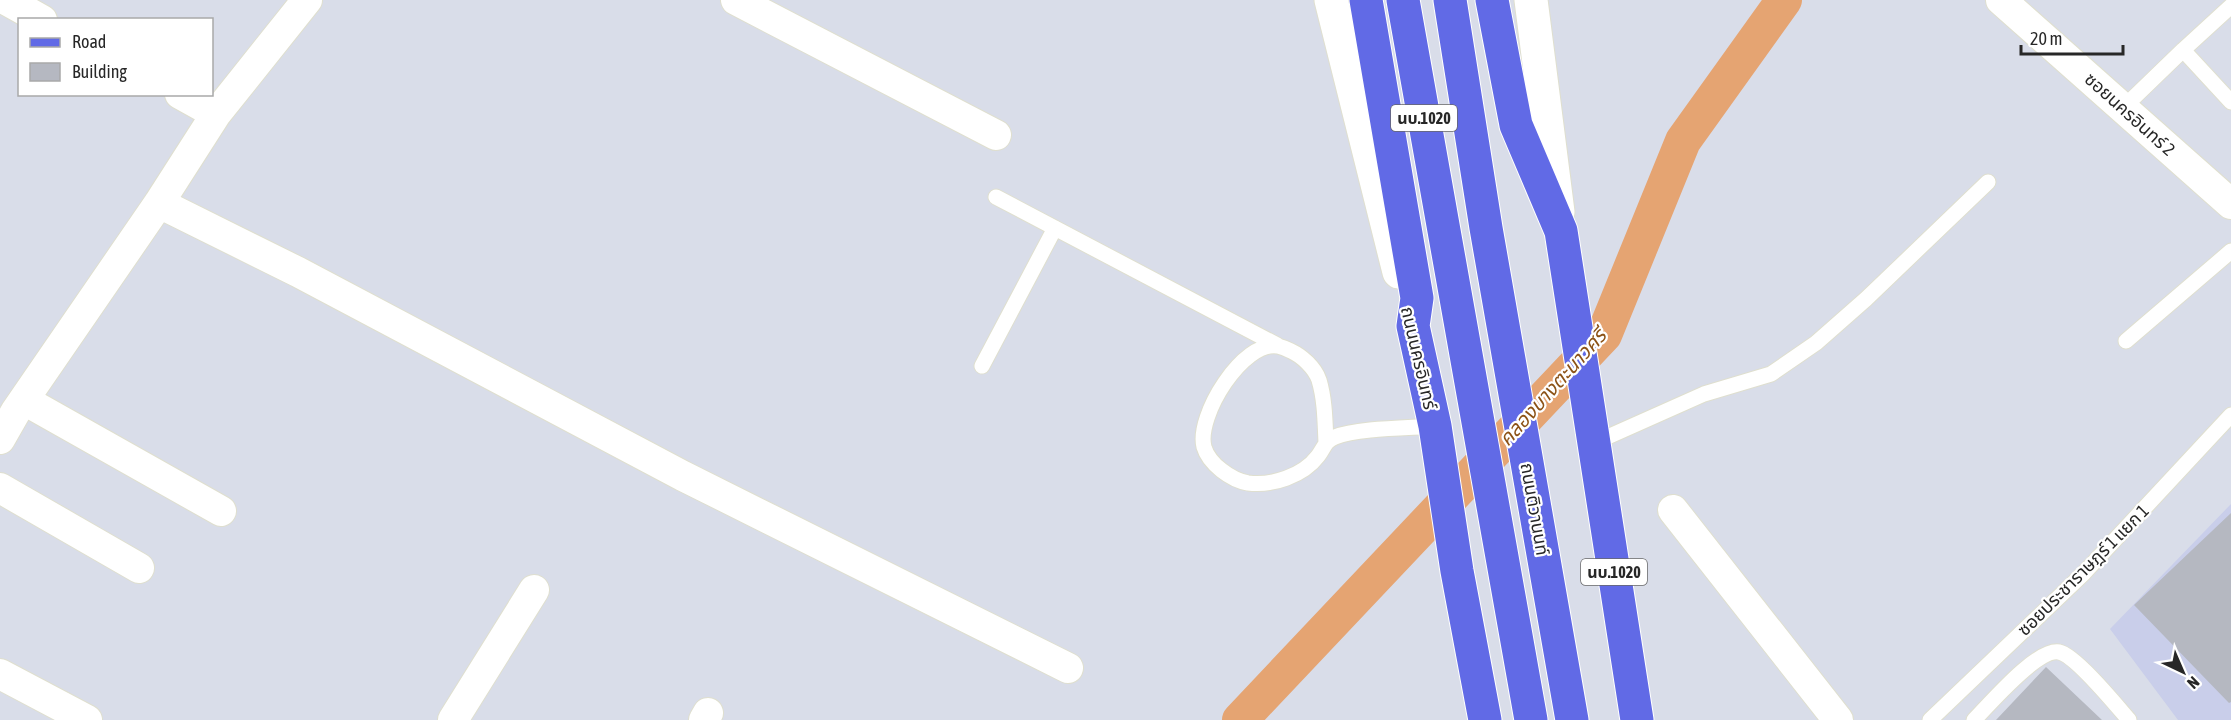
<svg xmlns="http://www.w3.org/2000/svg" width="2231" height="720" font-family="'Asap Condensed','Noto Sans Thai',sans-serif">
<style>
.education{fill:#c9ceea}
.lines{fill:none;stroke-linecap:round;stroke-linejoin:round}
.canal{stroke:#e5a472;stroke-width:36}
.building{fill:#b5b8c1}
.service-casing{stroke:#dfdfcf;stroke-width:17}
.minor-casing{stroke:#dfdfcf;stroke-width:32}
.secondary-casing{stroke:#dfdfcf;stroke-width:35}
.primary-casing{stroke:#fff;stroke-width:35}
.service{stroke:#fff;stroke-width:15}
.minor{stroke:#fff;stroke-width:30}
.secondary{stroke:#fff;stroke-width:33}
.primary{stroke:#616ae6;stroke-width:33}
.labels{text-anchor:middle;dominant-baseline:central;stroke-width:4.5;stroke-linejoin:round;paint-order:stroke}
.shield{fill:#fff;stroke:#686868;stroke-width:1.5}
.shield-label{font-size:16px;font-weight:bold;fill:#272727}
.street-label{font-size:18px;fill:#272727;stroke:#fff}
.water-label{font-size:20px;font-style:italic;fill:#8c5216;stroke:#fff}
</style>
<rect width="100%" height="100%" fill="#d9dde9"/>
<path class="education" d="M2231,504V720H2178L2110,629Z"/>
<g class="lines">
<path class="canal" d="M1240,720L1604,335L1683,141L1784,0"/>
</g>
<path class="building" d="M2231,513V702L2229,703L2134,605Z
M2046,667L2102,720H1996Z"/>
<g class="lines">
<defs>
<path id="service" d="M2183,50L2231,6
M2123,108L2183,50L2231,102
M996,197L1277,345
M2126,341L2231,251
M982,366L1055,228
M1326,443C1325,422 1325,400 1319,380C1315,368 1302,356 1291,351C1287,349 1282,347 1278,346C1243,340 1196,416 1204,447C1209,464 1231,480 1248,483C1272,486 1303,476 1318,456C1324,448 1325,441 1335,437C1357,428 1409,428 1435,426
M1594,443L1704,394L1771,374L1816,343L1866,299L1988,182
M1930,720L2084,573L2231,415
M1974,720C1990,704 2037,648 2059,652C2075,655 2117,706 2129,720"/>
<path id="minor" d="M6,0L42,20
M736,0L996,135
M2001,0L2231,204
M180,94L216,114
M159,203L298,272L683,476L1068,668
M24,400L221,511
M0,439L16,411L159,203L216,114L307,0
M0,488L139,568
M1673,510L1838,720
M0,674L87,720
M453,720L534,590
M704,720L708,713"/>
<path id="secondary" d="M1331,0L1399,272
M1531,0L1558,212"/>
<path id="primary" d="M1366,0L1417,298L1413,326L1435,426L1457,571L1485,720
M1403,0L1531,720
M1450,0L1486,228L1572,720
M1492,0L1516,125L1561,231L1637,720"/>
</defs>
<use href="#service" class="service-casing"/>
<use href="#minor" class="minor-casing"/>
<use href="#secondary" class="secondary-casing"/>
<use href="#primary" class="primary-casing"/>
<use href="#service" class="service"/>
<use href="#minor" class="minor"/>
<use href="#secondary" class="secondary"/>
<use href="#primary" class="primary"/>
</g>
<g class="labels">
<g class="shield">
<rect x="1391" y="105" width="66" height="26" rx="4.5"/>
<rect x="1581" y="559" width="66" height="26" rx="4.5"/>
</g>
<g class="shield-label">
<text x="1424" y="118">นบ.1020</text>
<text x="1614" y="572">นบ.1020</text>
</g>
<g class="street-label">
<text transform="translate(2130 114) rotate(42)">ซอยนครอินทร์ 2</text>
<text transform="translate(1419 358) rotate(77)">ถนนนครอินทร์</text>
<text transform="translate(1535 509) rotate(80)">ถนนติวานนท์</text>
<text transform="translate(2083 570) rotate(-45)">ซอยประชาราษฎร์ 1 แยก 1</text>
</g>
<g class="water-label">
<text transform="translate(1552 387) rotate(-48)">คลองบางตะนาวศรี</text>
</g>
</g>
<rect x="18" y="18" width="195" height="78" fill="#ffffff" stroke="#a9a9a9" stroke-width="1.5"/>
<rect x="30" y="38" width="30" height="9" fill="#616ae6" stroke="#a9a9a9" stroke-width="1.5"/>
<text x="72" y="48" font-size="18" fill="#272727">Road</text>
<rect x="30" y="63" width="30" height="18" fill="#b5b8c1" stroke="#a9a9a9" stroke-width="1.5"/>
<text x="72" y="78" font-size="18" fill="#272727">Building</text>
<g transform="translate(2183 672) rotate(136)" stroke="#ffffff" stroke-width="4.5" paint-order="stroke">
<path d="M0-4.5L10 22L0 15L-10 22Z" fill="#272727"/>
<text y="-9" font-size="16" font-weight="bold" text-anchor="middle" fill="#272727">N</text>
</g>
<path d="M2021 45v9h102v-9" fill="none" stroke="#272727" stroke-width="3"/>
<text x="2030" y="45" font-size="18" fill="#272727" stroke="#ffffff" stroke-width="4.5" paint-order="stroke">20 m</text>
</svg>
